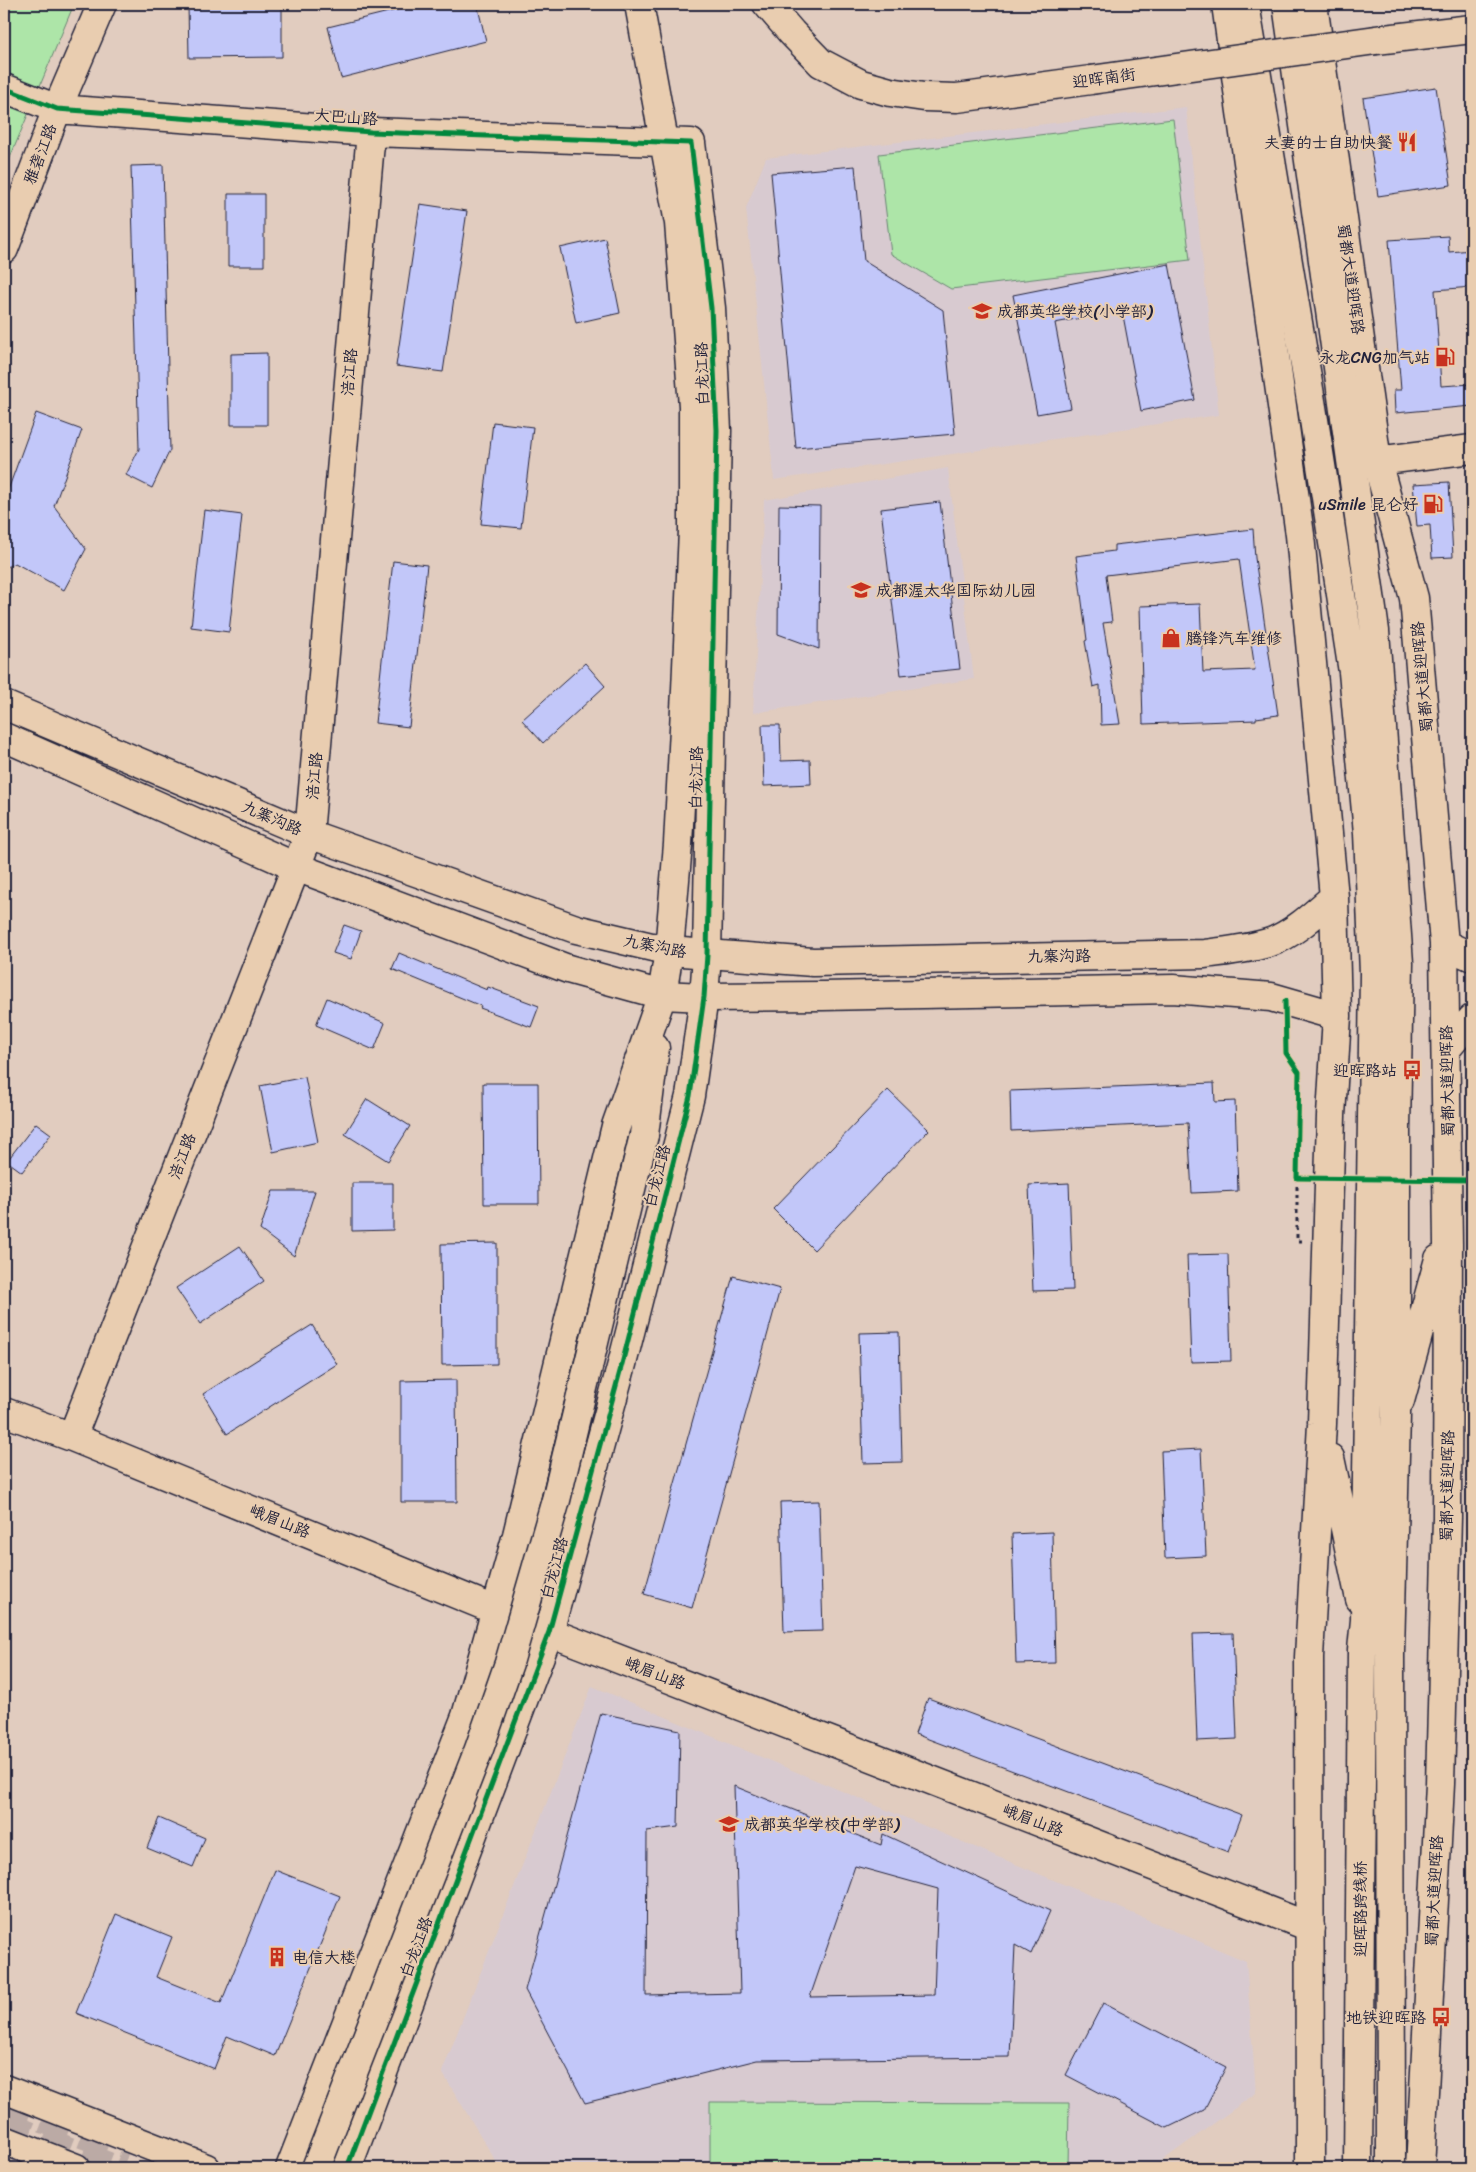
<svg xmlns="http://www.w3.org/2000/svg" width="1476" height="2172" font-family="Sriracha,'LXGW WenKai TC',sans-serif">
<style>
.built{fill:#d8cad0}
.green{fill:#ade5a8;stroke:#688472}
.building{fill:#c2c7f9;stroke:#22223b;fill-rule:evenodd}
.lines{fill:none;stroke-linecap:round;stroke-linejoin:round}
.major-tunnel{stroke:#bbaaa5;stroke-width:28;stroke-dasharray:28 14;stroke-linecap:butt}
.minor-casing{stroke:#22223b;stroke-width:31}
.major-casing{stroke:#22223b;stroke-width:31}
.highway-casing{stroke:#22223b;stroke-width:31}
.path{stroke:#22223b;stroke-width:3;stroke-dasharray:4 4;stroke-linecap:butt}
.minor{stroke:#e9cdb0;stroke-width:28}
.major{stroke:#e9cdb0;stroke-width:28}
.highway{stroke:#e9cdb0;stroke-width:28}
.minor-bridge-casing{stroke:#22223b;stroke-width:31;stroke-linecap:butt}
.minor-bridge{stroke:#e9cdb0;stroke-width:28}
.cycleway-casing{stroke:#e9cdb0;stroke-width:8}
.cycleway{stroke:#00873e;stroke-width:5}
.labels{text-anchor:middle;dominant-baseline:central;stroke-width:4;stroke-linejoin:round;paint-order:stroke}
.street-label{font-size:16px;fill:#22223b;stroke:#e9cdb0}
.poi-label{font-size:16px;fill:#22223b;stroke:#e9cdb0;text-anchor:end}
</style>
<rect width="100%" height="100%" fill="#e1ccbf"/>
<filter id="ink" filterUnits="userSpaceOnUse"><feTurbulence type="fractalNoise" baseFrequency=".02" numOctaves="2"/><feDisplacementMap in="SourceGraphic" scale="10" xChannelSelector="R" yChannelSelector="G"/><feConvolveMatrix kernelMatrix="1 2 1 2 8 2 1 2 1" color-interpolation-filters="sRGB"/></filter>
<g filter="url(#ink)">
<path class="built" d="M1186,107L1219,415L774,480L746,208L766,158Z
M948,468L974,679L753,713L764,500Z
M592,1686L1246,1961L1256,2093L1152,2168H500L442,2072Z"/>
<path class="green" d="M4,4H74L4,172Z
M1173,119L1190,260L951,289L891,254L879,154Z
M710,2102L1069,2103L1068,2168H710Z"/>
<path class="building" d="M188,4H282V57L189,58Z
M421,4H477L486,41L341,78L328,27Z
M1436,87L1451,185L1378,196L1363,98Z
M163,165L170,450L152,488L126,475L139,449L131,166Z
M855,166L864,261L943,310L955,434L796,448L771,173Z
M228,194H264V266H228Z
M420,204L467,211L443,372L396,366Z
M1448,236L1449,252L1472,250V287L1435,290L1441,386L1472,384V406L1395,413L1394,390H1401L1389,240Z
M605,238L620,313L576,323L560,248Z
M1169,264L1195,400L1141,411L1122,310L1055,323L1071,408L1037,414L1013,295Z
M267,353V425H231V354Z
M36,413L82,430L54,506L86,549L64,590L15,563L4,568V501Z
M493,422L533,427L521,528L481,524Z
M1449,482L1453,557L1432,558L1430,525L1417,526L1413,484Z
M940,502L960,669L901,675L881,509Z
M779,505L820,506L819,649L778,634Z
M204,510L242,515L229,632L191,627Z
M1253,529L1255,558L1278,715L1256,718V720L1143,724L1140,606L1200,604L1203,672L1255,670L1239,559L1106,575L1112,622L1103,623L1120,724L1101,725L1100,685L1093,687L1085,641L1087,640L1076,556L1114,551V545Z
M393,561L427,565L409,727L375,723Z
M585,663L605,686L543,743L522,720Z
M762,725H780L781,761L810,760L811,784L764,786Z
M344,925L361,931L351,959L333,953Z
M399,953L487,990L488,987L539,1006L531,1027L480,1008L481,1006L392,969Z
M327,998L385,1023L374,1050L316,1025Z
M305,1077L318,1142L273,1152L260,1086Z
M483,1083H538L539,1204H484Z
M1214,1083L1215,1102L1235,1101L1238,1191L1192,1193L1188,1123L1011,1131L1010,1091Z
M888,1090L929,1130L814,1250L773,1209Z
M367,1099L410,1126L388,1161L345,1134Z
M36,1123L51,1134L22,1172L7,1161Z
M352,1183H393V1230L352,1231Z
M1069,1183L1073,1290L1033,1291L1029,1185Z
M273,1191H315L294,1256L260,1230Z
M497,1243V1364L442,1365L441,1244Z
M240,1246L264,1281L200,1324L176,1288Z
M1228,1254L1231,1361L1191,1362L1187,1255Z
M733,1276L780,1289L692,1608L644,1594Z
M312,1325L337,1364L227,1434L203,1394Z
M899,1332L902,1462L863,1463L859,1333Z
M456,1380L457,1502H401V1381Z
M1201,1449L1206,1556L1165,1558L1161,1451Z
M819,1501L823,1631L784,1632L780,1502Z
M1052,1532L1055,1663L1016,1664L1012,1534Z
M1233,1633L1237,1739L1197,1741L1193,1634Z
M928,1698L1242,1815L1228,1852L915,1734Z
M601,1713L680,1730L678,1827L647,1831L646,1995L740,1993L734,1786L881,1845L883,1834L1050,1911L1031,1954L1015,1945L1010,2057L757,2060L585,2103L525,1990ZM855,1866L938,1889L934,1995L810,1997Z
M159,1818L205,1838L193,1867L147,1848Z
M275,1870L340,1896L275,2056L227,2036L214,2069L76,2013L116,1914L172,1937L156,1977L221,2003Z
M1103,2003L1226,2067L1204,2110L1167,2128L1066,2075Z"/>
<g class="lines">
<path class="major-tunnel" d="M4,2104L129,2152
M4,2125L113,2168"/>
<defs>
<path id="minor" d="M767,4L792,33L821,63L861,84L890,92L924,97L957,98L1091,80
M1376,40L1472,29
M4,88L57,109L371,132L691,143L711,308L717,430L707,955L704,997L690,1096L622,1364L549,1632L347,2168
M4,249L57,109L102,4
M1377,461L1472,449
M644,1135L655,1048
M4,1412L72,1437L549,1632L1310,1927
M72,1437L309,834L371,132
M290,2168L466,1716L517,1535L616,1126L662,995L669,951L678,844L686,690L693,530V406L679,223L639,4"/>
<path id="major" d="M1226,4L1300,535L1334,897L1337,1016L1331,1116L1322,1424L1309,1657L1310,2168
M1313,4L1377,461L1414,598L1444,944L1448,1244L1447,1517L1440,1784L1420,2168
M4,705L309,834L576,929L669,951L813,962L1205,954C1227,951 1250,949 1271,942C1295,933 1315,913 1334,897
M4,737L296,867L568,969L662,995L704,997L823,996L1173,989L1271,997L1337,1016
M1444,944L1472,957
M1447,1048L1472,1019
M1400,1401L1439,1259
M1330,1458L1360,1599
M4,2089L206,2168
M4,2140L76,2168"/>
<path id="highway" d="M1245,4L1312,407L1353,672L1368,833L1374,973L1365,1620L1362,1650L1358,2168
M1287,4L1375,631L1399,963L1396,1129V1415L1390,1651L1391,2168"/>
</defs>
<use href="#minor" class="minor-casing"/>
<use href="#major" class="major-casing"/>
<use href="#highway" class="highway-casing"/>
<path class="path" d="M1297,1178V1241H1306"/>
<use href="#minor" class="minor"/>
<use href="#major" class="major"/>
<use href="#highway" class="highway"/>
<defs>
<path id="minor-bridge" d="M1091,80L1376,40
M316,2168L479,1749L509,1663L556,1500L644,1135"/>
</defs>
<use href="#minor-bridge" class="minor-bridge-casing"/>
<use href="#minor-bridge" class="minor-bridge"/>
<defs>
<path id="cycleway" d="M4,88L57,109L371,132L691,143L711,308L717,430L707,955L704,997L690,1096L622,1364L549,1632L347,2168
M1285,1001L1286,1053L1299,1072L1297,1178L1472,1180"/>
</defs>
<use href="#cycleway" class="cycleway-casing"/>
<use href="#cycleway" class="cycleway"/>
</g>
</g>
<defs>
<symbol id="restaurant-bare" viewBox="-9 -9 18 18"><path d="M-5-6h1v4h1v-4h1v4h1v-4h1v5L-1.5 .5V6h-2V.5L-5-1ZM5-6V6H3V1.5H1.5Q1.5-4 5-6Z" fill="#c8321e" stroke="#e9cdb0" stroke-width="2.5" paint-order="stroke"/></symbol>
<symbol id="school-bare" viewBox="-9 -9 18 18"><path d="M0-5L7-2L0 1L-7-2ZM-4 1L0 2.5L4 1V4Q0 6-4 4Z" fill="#c8321e" stroke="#e9cdb0" stroke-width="2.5" paint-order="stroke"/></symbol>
<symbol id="fuel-bare" viewBox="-9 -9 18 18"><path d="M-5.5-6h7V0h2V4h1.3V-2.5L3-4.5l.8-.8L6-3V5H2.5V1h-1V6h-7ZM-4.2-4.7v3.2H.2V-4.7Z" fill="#c8321e" stroke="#e9cdb0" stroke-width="2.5" paint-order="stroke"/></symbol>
<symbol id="shop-bare" viewBox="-9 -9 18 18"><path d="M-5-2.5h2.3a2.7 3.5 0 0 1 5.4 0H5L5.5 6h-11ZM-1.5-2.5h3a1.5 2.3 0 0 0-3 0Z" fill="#c8321e" stroke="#e9cdb0" stroke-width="2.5" paint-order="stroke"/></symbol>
<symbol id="bus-bare" viewBox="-9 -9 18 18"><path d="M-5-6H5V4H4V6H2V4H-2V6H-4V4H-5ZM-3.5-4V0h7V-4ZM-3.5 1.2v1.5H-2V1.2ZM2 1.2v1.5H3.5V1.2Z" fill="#c8321e" stroke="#e9cdb0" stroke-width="2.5" paint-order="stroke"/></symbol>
<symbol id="building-bare" viewBox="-9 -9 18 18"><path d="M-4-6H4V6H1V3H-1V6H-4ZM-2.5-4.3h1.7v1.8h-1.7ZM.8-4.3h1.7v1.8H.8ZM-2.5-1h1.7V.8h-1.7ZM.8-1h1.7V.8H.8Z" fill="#c8321e" stroke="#e9cdb0" stroke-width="2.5" paint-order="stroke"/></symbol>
</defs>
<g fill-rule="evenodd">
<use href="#restaurant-bare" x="1393" y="128" width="28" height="28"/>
<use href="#school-bare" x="968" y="297" width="28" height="28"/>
<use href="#fuel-bare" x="1431" y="343" width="28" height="28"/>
<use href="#fuel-bare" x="1419" y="490" width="28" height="28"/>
<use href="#school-bare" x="847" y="576" width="28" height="28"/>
<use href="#shop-bare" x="1157" y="624" width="28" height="28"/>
<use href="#bus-bare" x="1398" y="1056" width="28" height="28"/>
<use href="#school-bare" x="715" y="1810" width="28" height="28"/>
<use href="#building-bare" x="263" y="1943" width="28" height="28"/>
<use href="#bus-bare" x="1427" y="2003" width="28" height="28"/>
</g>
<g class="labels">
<g class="street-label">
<text transform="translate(1104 78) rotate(-8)">迎晖南街</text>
<text transform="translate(346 117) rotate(4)">大巴山路</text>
<text transform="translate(40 154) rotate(-69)">雅砻江路</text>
<text transform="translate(1351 279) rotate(82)">蜀都大道迎晖路</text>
<text transform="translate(349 372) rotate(-85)">涪江路</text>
<text transform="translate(702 374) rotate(-92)">白龙江路</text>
<text transform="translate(1422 677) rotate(-95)">蜀都大道迎晖路</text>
<text transform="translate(314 776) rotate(-85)">涪江路</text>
<text transform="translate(696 778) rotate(-89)">白龙江路</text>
<text transform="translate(272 818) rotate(23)">九寨沟路</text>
<text transform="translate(655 946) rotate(11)">九寨沟路</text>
<text transform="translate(1059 956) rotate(-1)">九寨沟路</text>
<text transform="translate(1447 1081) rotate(-91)">蜀都大道迎晖路</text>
<text transform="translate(182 1156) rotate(-69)">涪江路</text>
<text transform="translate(657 1176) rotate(-76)">白龙江路</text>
<text transform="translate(1447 1486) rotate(-89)">蜀都大道迎晖路</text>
<text transform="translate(280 1521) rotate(22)">峨眉山路</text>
<text transform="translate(554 1568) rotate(-75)">白龙江路</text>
<text transform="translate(655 1673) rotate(21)">峨眉山路</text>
<text transform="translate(1033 1820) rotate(21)">峨眉山路</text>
<text transform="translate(1434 1891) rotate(-87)">蜀都大道迎晖路</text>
<text transform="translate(1360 1909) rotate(-90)">迎晖路跨线桥</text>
<text transform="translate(416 1947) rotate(-69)">白龙江路</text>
</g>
<g class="poi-label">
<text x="1392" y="142">夫妻的士自助快餐</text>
<text x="997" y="311" text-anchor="start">成都英华学校(小学部)</text>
<text x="1430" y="357">永龙CNG加气站</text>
<text x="1418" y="504">uSmile 昆仑好</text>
<text x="876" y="590" text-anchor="start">成都渥太华国际幼儿园</text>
<text x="1186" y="638" text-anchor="start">腾锋汽车维修</text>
<text x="1397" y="1070">迎晖路站</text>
<text x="744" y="1824" text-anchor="start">成都英华学校(中学部)</text>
<text x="292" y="1957" text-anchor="start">电信大楼</text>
<text x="1426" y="2017">地铁迎晖路</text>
</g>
</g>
<rect width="1476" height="2172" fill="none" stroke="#e9cdb0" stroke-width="20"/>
<rect x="10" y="10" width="1456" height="2152" fill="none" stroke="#22223b" stroke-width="2" filter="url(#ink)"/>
</svg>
